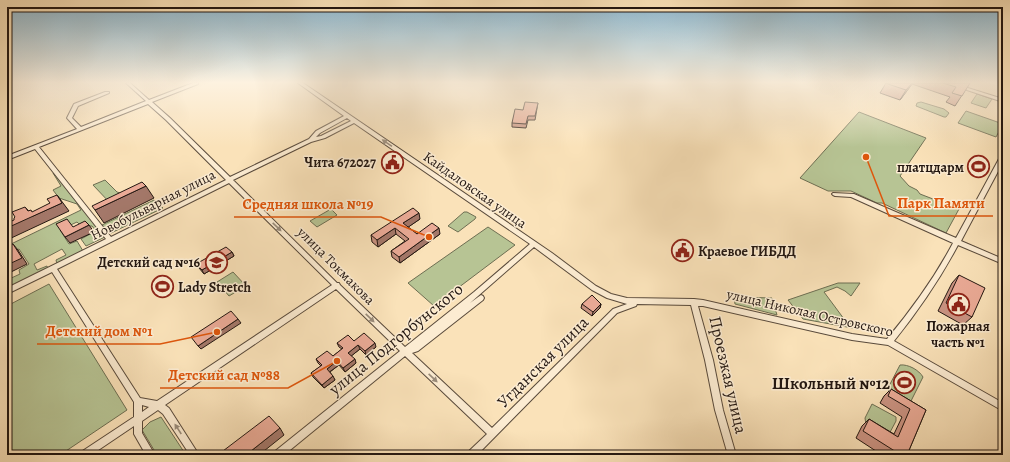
<svg xmlns="http://www.w3.org/2000/svg" width="1010" height="462" font-family="Alegreya,serif">
<style>
.green{fill:#b7c494;stroke:#6d6e52}
.lines{fill:none;stroke-linecap:round;stroke-linejoin:round}
.minor-casing{stroke:#594a3b;stroke-width:2}
.minor{fill:#fcecd2;fill-rule:evenodd}
.wall{fill:#ca9382;stroke:#231711}
.shaded-wall{fill:#a4786a;stroke:#231711}
.building{fill:#ebab97;stroke:#231711}
.oneway{fill:#9a8c7b}
.labels{text-anchor:middle;dominant-baseline:central;stroke-width:3;stroke-linejoin:round;paint-order:stroke}
.poi-label{font-size:14px;font-weight:bold;fill:#231711;stroke:#fcecd2;text-anchor:end}
.street-label{font-size:14px;fill:#231711;stroke:#fcecd2}
.near-street-label{font-size:17px;fill:#231711;stroke:#fcecd2}
.near-poi-label{font-size:17px;font-weight:bold;fill:#231711;stroke:#fcecd2;text-anchor:end}
.leader{fill:none;stroke:#de560c;stroke-width:1.5}
.callout-dot{fill:#de560c;stroke:#fcecd2;stroke-width:1.5}
.callout-label{font-size:15px;text-anchor:middle;font-weight:bold;fill:#de560c;stroke:#fcecd2;stroke-width:3;stroke-linejoin:round;paint-order:stroke}
</style>
<rect width="100%" height="100%" fill="#fae2b9"/>
<filter id="stains"><feTurbulence type="fractalNoise" baseFrequency=".005" numOctaves="4"/><feColorMatrix values="0 0 0 0 .2 0 0 0 0 .09 0 0 0 0 .02 0 0 0 .5 -.17"/></filter>
<radialGradient id="worn" r=".72"><stop offset=".6" stop-color="#630" stop-opacity="0"/><stop offset="1" stop-color="#630" stop-opacity=".3"/></radialGradient>
<path class="green" d="M977,94L992,99L986,108L971,103Z
M921,102L944,109L949,113L946,117H944L916,106L917,103Z
M966,111L1003,124L996,137L958,123Z
M859,112L926,138L900,176L909,186L917,190L920,194L959,209L946,233L882,203H877L851,191H828L800,178Z
M53,173H55L105,237L86,246L81,239L96,231L92,226H81L77,222L60,230L69,244L77,241L83,251L57,264L56,260L66,255L62,249L34,264L37,270L47,266L48,269L7,288V280L20,274L19,270L29,264L19,249L7,254V246L81,210L77,204L59,198L53,190L61,186Z
M105,180L117,192L127,195L111,204L93,185Z
M154,200L163,208L111,233L102,225Z
M331,209L337,215L317,227L310,221Z
M464,212H467L476,217L475,219L458,232L448,226Z
M488,227L515,245L434,306L408,283Z
M233,272L246,286L229,296L217,282Z
M838,283H860L851,296L845,291L837,287L824,292L847,323L855,324L858,329L803,319L788,300Z
M49,284L127,410L60,455H7V306Z
M734,297L772,298L777,315L735,304Z
M900,365C908,364 919,370 923,377L910,403L889,392L888,388Z
M872,404L896,417V421L888,436L866,425L865,418Z
M161,417L186,455H157L142,430L150,422Z"/>
<g class="lines">
<defs>
<path id="minor" d="M126,83H130L149,100L193,83H198V84L152,102L170,118L230,177L309,139L316,131L344,116L298,83H303L552,253L596,286L611,294L627,298L694,299L703,300L852,334L887,339C912,309 935,277 953,243L851,197L835,196L833,195L832,194L833,193L854,194L956,238L1000,157L1003,155V162L961,241L1003,259V264L958,245C940,279 918,311 894,341L1003,403V411L888,345L852,340L703,306H698L713,360L723,410L736,455H728L715,410L705,360L691,305L637,304L636,306L617,313L477,455H467L468,452L487,434L405,356L284,455H273L274,452L400,351L336,289L165,405L169,408L199,455H190L163,414L158,410L142,421V433L155,455H146L134,434V426L91,455H80L81,452L134,417V402L52,272L7,294V288L106,239L35,149L7,160V156L77,129L67,118L74,104L105,92H109V93L78,106L72,118L81,127L146,101ZM148,104L166,120L226,180L111,237L39,147ZM347,118L351,121L321,136L316,137L320,133ZM354,123L530,244L474,292L405,347L340,285L339,283H337L233,180L311,142L325,138ZM229,183L332,285L157,401L140,398L57,269ZM534,247L592,290L607,298L627,304L613,309L492,428L412,353L418,351L483,300L484,298L483,296L481,295L470,303ZM142,405L149,407L142,412Z
M946,83H952L1003,99V102Z"/>
</defs>
<use href="#minor" class="minor-casing"/>
<use href="#minor" class="minor"/>
</g>
<path class="wall" d="M886,83H970L955,106L946,102L950,97L912,84L900,100L880,93Z
M538,103L535,120H528L526,128L512,127V123L523,110Z
M420,219L408,227L417,234H440L400,263L392,257L391,251L405,241L396,234L378,247L372,242L371,235Z
M232,252L234,256L204,274L199,268L196,264Z
M959,275L972,317L963,325L938,311L952,283Z
M582,304H601L600,308L592,316L581,308Z
M354,341L376,347L366,355L360,349L351,356L356,363L345,372L339,365L330,372L335,380L324,388L313,377L311,373L321,366L318,363L316,359L333,356L342,349L339,347L337,343Z
M891,389L926,410L907,455H882L856,438L862,426L869,419L894,434L902,417L880,403L884,396Z"/>
<path class="shaded-wall" d="M912,83H913L900,100L906,90Z
M146,186L154,198L104,223L95,210Z
M57,195L69,211L7,240V228L28,211L25,207L33,216L62,203Z
M419,213L420,219L404,230L403,223Z
M89,225L94,232L70,243L65,237Z
M395,228L396,234L378,247L377,240Z
M439,228L440,234L400,263L399,257Z
M13,244L18,250L27,264L7,274V265Z
M232,252L234,256L204,274L202,270Z
M601,304L600,308L592,316L593,312Z
M238,319L241,323L201,349L198,346Z
M375,343L376,347L366,355L365,351Z
M358,345L360,349L350,357L348,353Z
M355,359L356,363L345,372L343,368Z
M337,361L339,365L328,373L327,369Z
M333,376L335,380L324,388L322,385Z
M280,428L284,435L259,455H246Z"/>
<path class="building" d="M885,83H912L906,90Z
M943,83H970L962,96L952,93L956,87Z
M525,102L538,103L535,116H528L526,124L512,123L515,109L523,110Z
M142,182L146,186L95,210L92,206Z
M57,195L62,203L7,228V223L14,220V218L15,217L12,212L25,207L28,211L31,210L32,212L50,203L47,199Z
M413,208L419,213L403,223L417,234L432,223L439,228L399,257L391,251L409,239L395,228L377,240L371,235Z
M67,219L73,227L85,221L89,225L65,237L56,224Z
M13,244L22,258L7,265V246Z
M226,247L232,252L202,270L196,264Z
M959,275L985,288L972,317L946,303Z
M592,295L601,304L593,312L582,304Z
M231,311L238,319L198,346L191,337Z
M364,333L375,343L365,351L358,345L348,353L355,359L343,368L337,361L327,369L333,376L322,385L311,373L322,365L316,359L327,351L333,356L343,348L337,343L348,335L354,341Z
M891,389L926,410L907,455H901L863,431L869,419L898,437L910,409L888,396Z
M269,416L280,428L246,455H220L219,454Z"/>
<defs><path id="oneway-solid" d="M-6-.8H1V-3.2L6.5 0L1 3.2V.8H-6Z"/></defs>
<g class="oneway">
<use href="#oneway-solid" transform="translate(387 143) rotate(-146)"/>
<use href="#oneway-solid" transform="translate(277 227) rotate(44)"/>
<use href="#oneway-solid" transform="translate(370 318) rotate(44)"/>
<use href="#oneway-solid" transform="translate(433 378) rotate(43)"/>
<use href="#oneway-solid" transform="translate(178 429) rotate(-123)"/>
</g>
<linearGradient id="sky" x2="0" y2="1"><stop stop-color="#8ab8d2"/><stop offset="0.56" stop-color="#fdf2e0"/><stop offset="1" stop-color="#fdf2e0" stop-opacity="0"/></linearGradient>
<rect width="1010" height="147" fill="url(#sky)"/>
<defs>
<symbol id="civic-ring" viewBox="-11 -11 22 22"><circle r="9.5" fill="#fcecd2" stroke="#8f2418" stroke-width="1.5"/><path d="M-.6-6.5H3V-4.5H.6V-3L4-1V1h2V6H-6V1h2V-1L-.6-3ZM-1.2 2.5V6h2.4V2.5Z" fill="#8f2418"/></symbol>
<symbol id="stadium-ring" viewBox="-11 -11 22 22"><circle r="9.5" fill="#fcecd2" stroke="#8f2418" stroke-width="1.5"/><path d="M0-5a6.5 5 0 1 0 0 10a6.5 5 0 1 0 0-10ZM-3.5-1.8h7v3.6h-7Z" fill="#8f2418"/></symbol>
<symbol id="school-ring" viewBox="-11 -11 22 22"><circle r="9.5" fill="#fcecd2" stroke="#8f2418" stroke-width="1.5"/><path d="M0-5L7-2L0 1L-7-2ZM-4 1L0 2.5L4 1V4Q0 6-4 4Z" fill="#8f2418"/></symbol>
</defs>
<g fill-rule="evenodd">
<use href="#civic-ring" x="380" y="150" width="25" height="25"/>
<use href="#stadium-ring" x="966" y="154" width="25" height="25"/>
<use href="#civic-ring" x="670" y="238" width="25" height="25"/>
<use href="#school-ring" x="204" y="250" width="25" height="25"/>
<use href="#stadium-ring" x="150" y="274" width="25" height="25"/>
<use href="#civic-ring" x="946" y="292" width="25" height="25"/>
<use href="#stadium-ring" x="892" y="370" width="25" height="25"/>
</g>
<g class="labels">
<g class="poi-label">
<text x="376" y="162">Чита 672027</text>
<text x="964" y="167">платцдарм</text>
<text x="698" y="251" text-anchor="start">Краевое ГИБДД</text>
<text x="200" y="262">Детский сад №16</text>
<text x="178" y="287" text-anchor="start">Lady Stretch</text>
<text x="958" y="326" text-anchor="middle">Пожарная<tspan x="958" dy="16">часть №1</tspan></text>
</g>
<g class="street-label">
<text transform="translate(475 190) rotate(35)">Кайдаловская улица</text>
<text transform="translate(153 205) rotate(-27)">Новобульварная улица</text>
<text transform="translate(336 266) rotate(45)">улица Токмакова</text>
<text transform="translate(810 313) rotate(13)">улица Николая Островского</text>
</g>
<g class="near-street-label">
<text transform="translate(396 339) rotate(-39)">улица Подгорбунского</text>
<text transform="translate(543 362) rotate(-45)">Угданская улица</text>
<text transform="translate(728 375) rotate(77)">Проезжая улица</text>
</g>
<g class="near-poi-label">
<text x="890" y="383">Школьный №12</text>
</g>
</g>
<path class="leader" d="M866 157L889 216H993M429 237L381 217H234M217 332L160 344H37M337 361L288 388H160"/>
<g class="callout-dot">
<circle cx="866" cy="157" r="4"/>
<circle cx="429" cy="237" r="4"/>
<circle cx="217" cy="332" r="4"/>
<circle cx="337" cy="361" r="4"/>
</g>
<g class="callout-label">
<text x="941" y="208">Парк Памяти</text>
<text x="308" y="209">Средняя школа №19</text>
<text x="99" y="336">Детский дом №1</text>
<text x="224" y="380">Детский сад №88</text>
</g>
<rect width="1010" height="462" fill="none" stroke="#fae2b9" stroke-width="24"/>
<rect x="8" y="8" width="994" height="446" fill="none" stroke="#231711" stroke-width="2"/>
<rect x="12" y="12" width="986" height="438" fill="none" stroke="#231711"/>
<rect width="100%" height="100%" filter="url(#stains)"/>
<rect width="100%" height="100%" fill="url(#worn)"/>
</svg>
